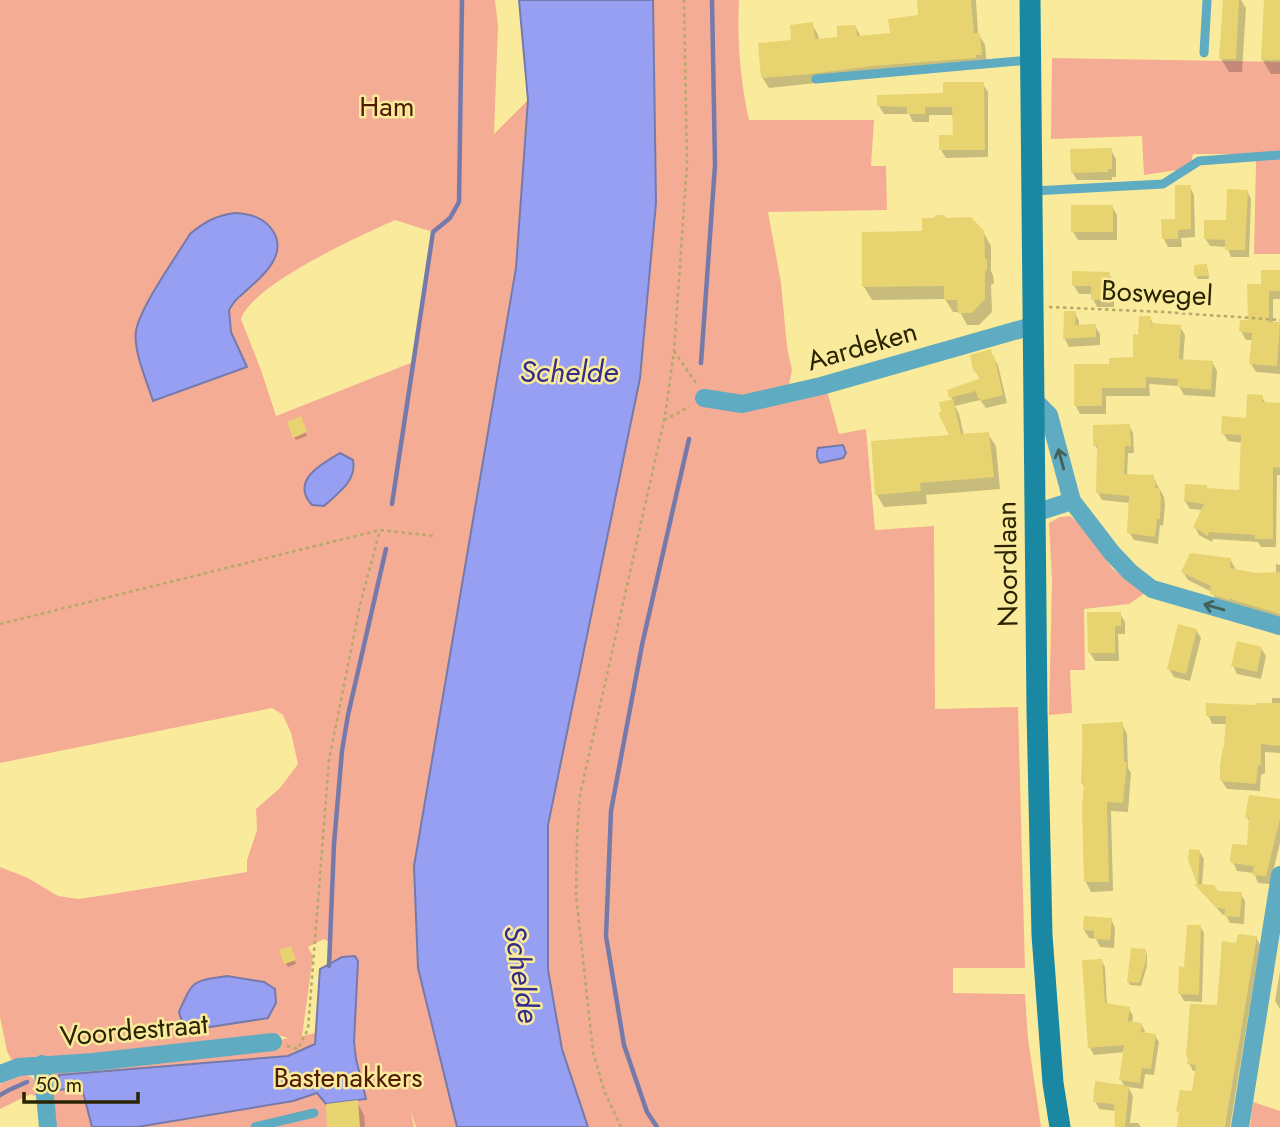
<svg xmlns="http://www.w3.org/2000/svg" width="1280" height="1127" font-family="Jost,sans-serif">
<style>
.green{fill:#f5ac95;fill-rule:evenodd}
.water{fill:#979ff3;stroke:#767aab;stroke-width:2}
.shadow{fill:#0003}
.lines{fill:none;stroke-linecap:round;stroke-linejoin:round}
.stream{stroke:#767aab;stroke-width:4.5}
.building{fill:#e7d370}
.path{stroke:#b5a969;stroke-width:2.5;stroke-dasharray:3.5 3.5;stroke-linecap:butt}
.lane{stroke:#5fabc1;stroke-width:9}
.street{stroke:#5fabc1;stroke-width:18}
.secondary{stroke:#1a88a2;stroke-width:21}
.oneway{stroke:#426158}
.labels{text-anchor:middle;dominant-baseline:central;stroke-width:5;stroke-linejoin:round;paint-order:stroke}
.park-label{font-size:28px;fill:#521905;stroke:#faeb9c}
.street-label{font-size:28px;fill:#2a2403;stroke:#faeb9c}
.water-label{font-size:30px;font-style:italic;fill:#322c8b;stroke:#faeb9c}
</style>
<rect width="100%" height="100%" fill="#faeb9c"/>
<path class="green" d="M0,0H495L498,26L494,134L528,100L516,268L414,866L418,968L457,1127H416L411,1112L414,1127H48L42,1064L273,1042L288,1038L278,1035H269L16,1062L11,1059L7,1051L0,1017V867L28,878L58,896L78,899L106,895L247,872V860L257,830L256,809L280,788L298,764L291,733L283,715L272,708L0,763ZM235,213C250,214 258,217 270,226L272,263C259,281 241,292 229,310L231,332L247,367L153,401L146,377V306L190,234C203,223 218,215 235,213ZM395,220L433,232L413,362L276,416L261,370L241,319C254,283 360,236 395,220ZM324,939L329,942L328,963L342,957L355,1024L302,1036L313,956L308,947ZM255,981L264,982L268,1018L191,1030L184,1027Z
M653,0H739C737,41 740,79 749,120H874L871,166H886L887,210L768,212L781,283L787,347L792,370L789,385L827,391L839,434L866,429L875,530L934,526L935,709L1018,707L1025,968H953V993L1025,994L1028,1039L1041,1127H588L562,1049L548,970V825L640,378L656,203Z
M1052,58L1280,62V254H1254L1256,165L1255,154H1193L1190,168L1144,175L1142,136L1051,139Z
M1070,516L1082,526L1113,569L1145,593L1129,604L1084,609L1085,670H1070L1072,713L1049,715L1052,581L1049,523L1060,517Z
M23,1075C37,1076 38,1086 39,1098L31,1094L0,1109V1084Z
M1253,1102L1280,1111V1127H1250Z"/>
<path class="water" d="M519,0H653L656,203L640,378L548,825V970L562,1049L588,1127H457L418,968L414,866L516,268L528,100Z
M235,213C250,214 264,217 273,231C290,258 255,282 239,297C235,300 232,305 229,310L231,332L247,367L153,401C147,381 133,351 136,331C140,307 176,257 190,234C204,222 217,215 235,213Z
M843,445L846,453L843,458L820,463C816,458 816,454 818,448Z
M340,453L353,460C357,481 338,493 324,506L312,505C290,481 321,464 340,453Z
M355,956L358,961L354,1042L356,1059L366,1099L326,1104L317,1093L293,1101L137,1127H92L82,1088L58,1090L59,1075L288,1056L315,1044L320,969L342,957Z
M227,976L264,982L275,989L276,1003L268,1018L191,1030L184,1028L179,1012C194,978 192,982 227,976Z"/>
<path class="shadow" d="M919,0H976L978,33L985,45L987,65L769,88L762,77L793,42L812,24L818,35L819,40L838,38L855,26L861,37L892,35L920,17Z
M1225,0H1241L1246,8L1242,72H1229L1221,59Z
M1266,0H1280V74H1271L1262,59Z
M983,84L988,92V157L946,158L941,150L955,137L954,115H929V122H913L909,114H884L879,106L945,95Z
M1111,150L1116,159V177H1112V180H1077L1072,172Z
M1190,187L1194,195L1195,237L1181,238L1182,247H1168L1164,239L1177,220Z
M1247,191L1251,199L1249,257H1231L1227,247L1210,246L1205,238L1227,222Z
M1112,206L1117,215V240H1078L1073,232Z
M983,232L991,246V271L993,275L994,283L991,285L992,312L979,325H967L960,312H953L945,299L872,300L864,287Z
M1206,266L1208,270L1209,279H1198L1196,276Z
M1280,272V299H1273V324H1279L1280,326V374L1256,372L1251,364L1253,340H1246L1241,331L1250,322L1263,286Z
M1109,274L1114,282V307H1097L1093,299V294H1079L1074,286Z
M1065,313H1075L1079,321V326H1095L1100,334V345L1069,347L1065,339Z
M1150,318L1154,325L1180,327L1185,335L1183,361L1212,362L1217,371L1215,397L1184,395L1179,386L1149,384L1150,396H1106V414H1080L1076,406L1111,365L1134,359L1140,336Z
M990,352L998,365L1007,403L986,408L980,400L955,406L959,414L964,436L988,434L996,446L1000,489L926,495L927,504L884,507L877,495L952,437L953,401L951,397L981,380L975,370Z
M1262,397L1266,404L1280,405V475H1277L1276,547H1261L1258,542L1213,539L1212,542L1199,535L1195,527L1203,510L1190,509L1185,501L1206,486L1208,490L1241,492L1243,443L1228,441L1223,433L1248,419Z
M302,422L307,436L296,440L294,437Z
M1129,425L1133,433L1134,453H1128L1127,476L1153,477L1164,497L1165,505L1163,526L1160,525L1158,544L1134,540L1129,532L1130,503L1102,500L1098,493L1099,452L1095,445Z
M1230,559L1235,568V571L1256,575L1276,574V564L1280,565V621L1217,602L1212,592L1188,580L1183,572Z
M1120,614L1125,622V634H1118L1119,661H1095L1090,653Z
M1196,630L1201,638L1190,681L1174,677L1169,669Z
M1261,648L1266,656L1261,679L1237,674L1233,665Z
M1272,698H1280V753L1265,752V773L1261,775L1260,791L1227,789L1222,781L1227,724H1212L1208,715L1272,705Z
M1122,724L1127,734L1128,768L1131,773L1128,812L1111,811L1113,891L1091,892L1086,882L1085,788L1082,783Z
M1280,801V843L1270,884L1258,883L1254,873L1237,871L1233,862L1248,847L1250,823L1247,817Z
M1199,851L1204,859L1202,886L1218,892L1241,894L1245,901L1244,924L1230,923L1226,915H1223L1201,891L1197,886H1199L1190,860Z
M1111,919L1115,928L1114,948L1100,947L1096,939L1089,938L1084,930Z
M1200,926L1204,933L1202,1002L1184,1001L1180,994L1186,969Z
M1256,937L1260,945L1230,1127H1179L1180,1114L1178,1111L1194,1093L1197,1071H1193L1189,1063L1187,1056L1219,1007L1238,944Z
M1145,950L1147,954V966L1141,986L1130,985L1128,982Z
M292,952L296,964L288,967L286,963Z
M1101,960L1105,967L1107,1006L1129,1009L1133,1016L1132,1023L1141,1024L1145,1031L1144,1034L1155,1036L1159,1042L1154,1075L1145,1074L1143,1089L1128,1087L1133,1096L1130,1123H1138L1141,1127H1116V1111L1099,1109L1095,1101L1125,1087L1121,1080L1125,1052L1094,1055L1090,1048L1084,961Z
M1280,971V1009L1275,1001Z
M357,1102L364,1115L365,1127H329Z"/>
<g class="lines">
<path class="stream" d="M701,363L715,165L712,0
M392,504L433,232L450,218L459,202L462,0
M329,966L334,844L342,751L348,715L386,549
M0,1095L9,1090L27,1082
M657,1127L647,1112L624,1045L606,936L611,811L642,645L689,439"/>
</g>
<path class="building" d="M917,0H971L974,33H980L982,55H976V58L873,66L811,74L761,78L758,43L791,40L790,25L813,22L815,39L837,37V26L856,25L857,36L890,33L888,19L918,15Z
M1223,0H1239L1236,59H1219Z
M1264,0H1280V60H1261Z
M943,82H984L985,150H939V135H953L952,107H925V114H907V107L877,106V95L943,93Z
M1112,148V169H1108V172L1071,173L1070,149Z
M1175,185H1191V229L1178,230V239H1162L1161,219H1175Z
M1227,189L1248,190L1245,250H1225V240L1204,239V220H1226Z
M1071,205H1113V232H1071Z
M936,215H944L946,218L971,217L984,231L985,258L987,260V269L985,272V299L972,313H958L957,300H944V286L862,287V232L922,231V218H934Z
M1207,264L1208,276H1194V265Z
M1261,270H1280V291H1269V322H1280L1277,366L1249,364L1252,333L1239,332L1240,320H1248L1247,284H1261Z
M1072,271L1110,272V299L1091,300V286H1072Z
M1064,311H1076L1075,325L1096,324V337L1063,339Z
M1139,316H1151V323L1181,325L1179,359L1213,361L1211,390L1177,387L1178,379L1146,377V388H1102V406H1074V364H1109V358L1133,357V334L1138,335Z
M991,349L992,355H994L1003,395L980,401V399H978L976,391L949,398L947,390L981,378L973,370L970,355Z
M1247,394L1263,395L1262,402L1280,403V468L1273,467V539H1255V535L1209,532L1208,536L1193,527L1204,504L1184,501L1185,484L1207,485V488L1239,490L1241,435L1221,434L1222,416L1246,418Z
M953,399L961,434L989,432L994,477L920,483L921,491L875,495L871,441L949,435L938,413L941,412L939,402Z
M301,416L307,432L293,438L287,422Z
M1130,424L1131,446H1125L1124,474L1154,475V480H1156L1155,488H1160V496H1161L1160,519H1157L1155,537L1127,533L1129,496L1096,493L1097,445L1093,446V425Z
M1190,553L1231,558L1230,568L1256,573L1280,572V614L1233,600L1231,598L1229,600L1210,594L1211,586L1181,572Z
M1087,612H1121V626H1115V653H1088Z
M1178,624L1197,629L1186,674L1167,669Z
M1237,641L1262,647L1257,672L1231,666Z
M1206,703L1255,705V703H1280V746L1261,744V764L1258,766L1256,784L1220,781V765L1223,747H1224L1226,716H1206Z
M1123,722L1124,762H1127L1123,803L1107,802L1109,882H1084L1082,807L1084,783L1081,784L1082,755V724Z
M1249,795L1280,799V819L1266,876L1252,875L1254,866L1231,863L1230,860L1232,844L1247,845L1249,818H1245Z
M1189,849L1200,850L1198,884L1214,885L1218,891L1242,892L1240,917L1224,916L1225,909L1217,908L1194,884H1197L1188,860Z
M1084,916L1112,918L1110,940L1094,939V931L1083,930Z
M1187,925H1201L1199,995L1178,994L1179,966L1184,967Z
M1238,934L1257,936L1225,1127H1177L1179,1112L1176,1111L1180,1090L1192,1091L1196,1065L1187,1064L1188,1057H1186L1190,1004L1217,1005L1222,941L1236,943Z
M291,946L296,960L284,964L279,950Z
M1131,948L1146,949V961L1139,983L1127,982Z
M1102,959L1105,1003L1130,1007L1128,1021L1142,1023L1141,1032L1156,1034L1151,1069L1142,1068L1140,1083L1119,1080L1124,1045L1088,1048L1082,960Z
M1095,1081L1129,1086L1125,1127H1115L1114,1104L1093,1102Z
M358,1100L360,1127H327L326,1104Z"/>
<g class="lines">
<path class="path" d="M1049,307L1164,312L1280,320
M674,351L696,383
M664,420L689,407
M0,624L380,530L435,536
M287,1046L298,1049L308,1029L329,760L360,605L380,530
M621,1127L605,1093L593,1052L576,895L577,835L580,795L665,416L674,351L687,164L684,0"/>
<path class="lane" d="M1204,53L1207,0
M816,79L1030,60
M1033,191L1163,184L1199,161L1280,155
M255,1127L314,1113"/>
<path class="street" d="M704,398L742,404L821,386L1032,326
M1033,399L1049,415L1072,501L1112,553L1130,572L1152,589L1280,626
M1035,513L1072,501
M42,1064L48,1127
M0,1074L19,1067L93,1062L273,1042
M1240,1127L1280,875"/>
<path class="secondary" d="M1030,0L1037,711L1042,935L1053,1083L1060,1127"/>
</g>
<defs><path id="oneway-shaft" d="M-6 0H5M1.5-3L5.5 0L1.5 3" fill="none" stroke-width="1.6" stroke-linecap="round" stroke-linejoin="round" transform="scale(1.75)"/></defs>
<g class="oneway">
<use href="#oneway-shaft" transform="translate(1061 459) rotate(-105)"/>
<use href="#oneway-shaft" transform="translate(1214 607) rotate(-164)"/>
</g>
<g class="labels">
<g class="park-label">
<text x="387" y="106">Ham</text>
<text x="348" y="1077">Bastenakkers</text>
</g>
<g class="street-label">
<text transform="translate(1157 293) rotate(3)">Boswegel</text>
<text transform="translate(862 346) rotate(-16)">Aardeken</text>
<text transform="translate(1007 564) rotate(-91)">Noordlaan</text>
<text transform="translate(134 1030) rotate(-5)">Voordestraat</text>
</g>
<g class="water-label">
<text x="569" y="371">Schelde</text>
<text transform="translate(522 974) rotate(81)">Schelde</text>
</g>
</g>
<path d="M24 1092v10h114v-10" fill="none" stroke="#2a2403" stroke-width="3.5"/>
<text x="35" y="1092" font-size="21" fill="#2a2403" stroke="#faeb9c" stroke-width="5" paint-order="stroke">50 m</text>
</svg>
